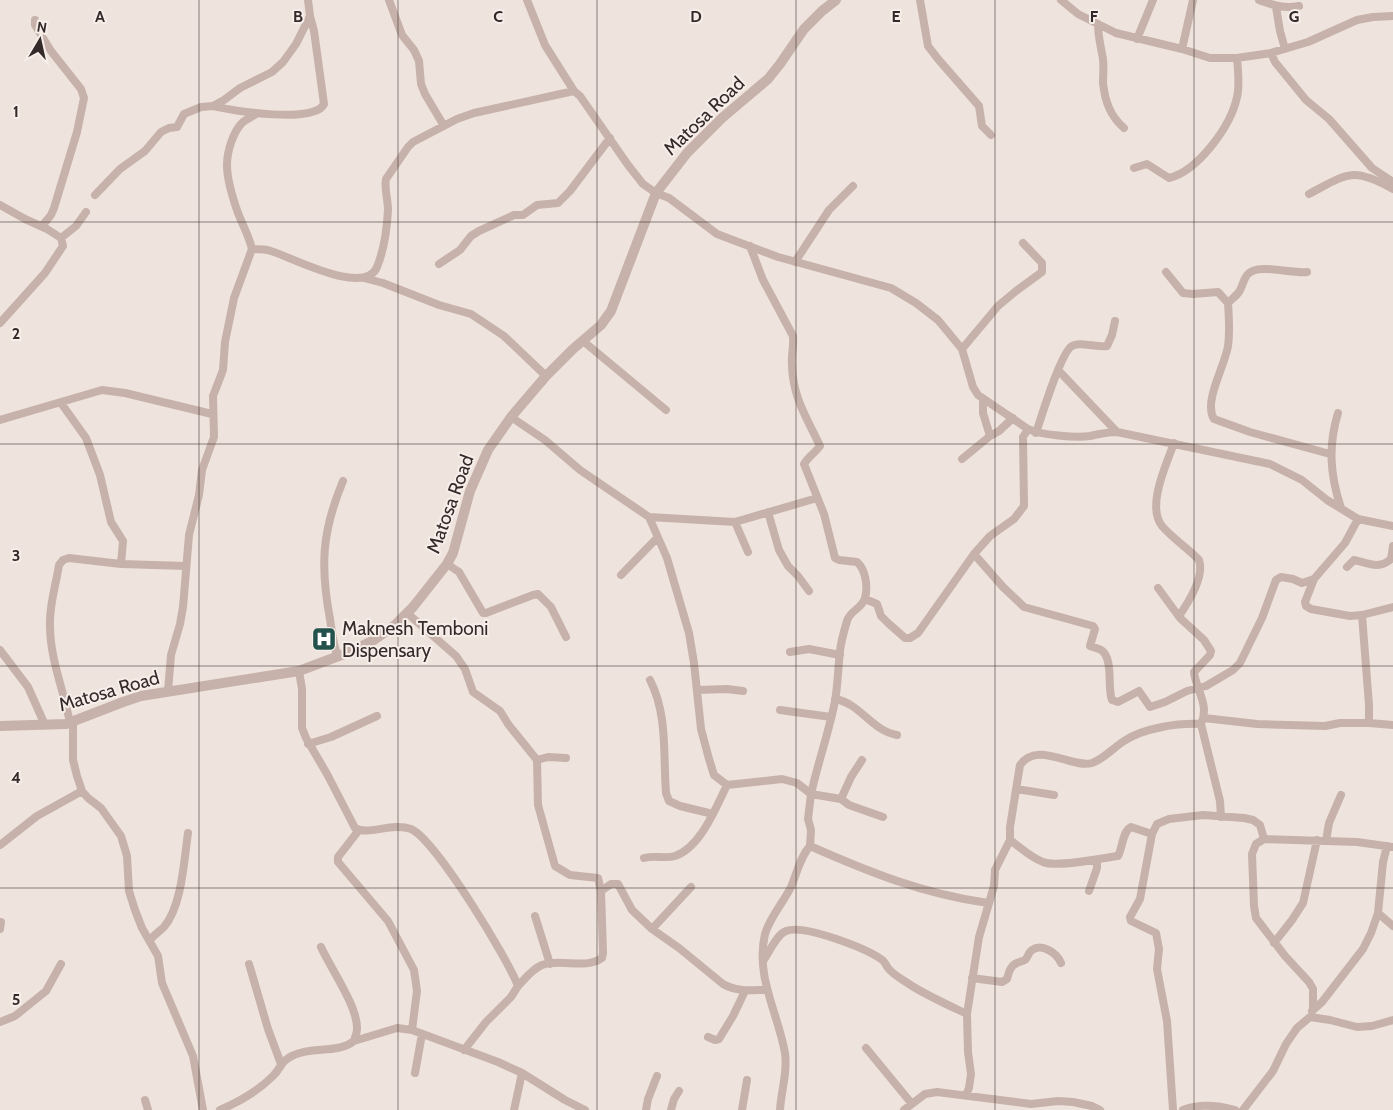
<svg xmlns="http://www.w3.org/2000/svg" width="1393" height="1110" font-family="Cabin,sans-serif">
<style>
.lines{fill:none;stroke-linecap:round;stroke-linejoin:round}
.minor{stroke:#c6b2aa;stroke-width:8}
.tertiary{stroke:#c6b2aa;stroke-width:10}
.grid{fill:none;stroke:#342a29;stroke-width:1;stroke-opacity:0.55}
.labels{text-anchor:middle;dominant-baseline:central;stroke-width:4;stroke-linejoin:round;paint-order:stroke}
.street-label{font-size:19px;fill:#342a29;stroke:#f7eee9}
.poi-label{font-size:19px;fill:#342a29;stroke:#f7eee9;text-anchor:start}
.grid-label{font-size:16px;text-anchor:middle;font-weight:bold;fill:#342a29;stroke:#f7eee9;stroke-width:4;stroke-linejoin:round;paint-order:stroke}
</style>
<rect width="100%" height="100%" fill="#efe3dd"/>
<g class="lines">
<path class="minor" d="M389,0L402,35L414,50L419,61L421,84L425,94L444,126
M527,0L545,45L574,91L580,96L628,165L643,184L656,193L669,198L717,234L778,257L891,288L916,303L938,320L962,349L973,387L978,395L1028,429C1040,435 1076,438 1090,436C1099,434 1107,432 1117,432L1270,464L1302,480L1327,500L1358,519L1393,526
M920,0L928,46L938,59L979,106L982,126L991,135
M1061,0L1078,14L1116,33L1182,49L1210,58H1237L1271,53L1308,42L1357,20L1373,17L1393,16
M1259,0C1273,5 1284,9 1299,6
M1276,7L1280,31L1285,49
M35,20V25L51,51L81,89L84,98L77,132L54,208L51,215L42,226
M1098,24C1098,37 1101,47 1103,59C1104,67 1103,75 1103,83C1105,101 1110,116 1124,128
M1137,39L1153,0
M1182,49L1193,0
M1271,53L1275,62L1306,100L1329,119L1372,168L1393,182
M213,106C232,111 315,124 324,104L314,31L310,16
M1134,168L1147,164L1169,178C1198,171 1231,126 1237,97C1240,85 1238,71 1237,58
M1309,194C1347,174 1352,166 1393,189
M95,195L120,169L145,151L161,132L169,128L177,127L184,114L201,107L213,106L224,100L240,88L272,72L283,62L296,44L310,16L308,0
M0,205L25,219L47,229L61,238
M750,246L763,280L793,336C794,346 791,356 792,366C793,398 807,418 820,446C815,453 809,456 804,464L824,514L835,558L839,560L857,562C866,570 868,587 865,598C862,609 850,610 847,621C844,631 841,641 840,651C838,668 838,684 835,701C829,732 818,762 811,794L841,799L849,805L883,817
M252,249C249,236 243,226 238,213C233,199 227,180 227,165C227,152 233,131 243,122C247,119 252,117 256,114
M795,262L829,210L853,186
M439,264L460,250L471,236L479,231L514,215H523L537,205L558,203L570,191L610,138
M1166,272L1183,293L1193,294L1218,292L1228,303C1229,317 1230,332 1228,346C1225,366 1203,402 1214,419L1250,432L1330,454
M364,278L383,283L439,305L471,314L504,336L546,376
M1228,303C1232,299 1236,296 1239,292C1243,286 1243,279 1248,274C1258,263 1292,274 1307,272
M0,323L45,273L63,246L61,238L76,226L86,212
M583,341L666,410
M962,349L998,306L1016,291L1042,272V263L1023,243
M1059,371L1117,432
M61,403L86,438L100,475L111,522L123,541L121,564
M1338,413C1328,446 1330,475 1341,508
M511,417L545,440L580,470L649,517L735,522L817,498
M0,420L102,390L125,393L212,414
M1036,433C1041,418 1061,352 1072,346C1079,341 1098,348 1107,346L1112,335L1115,321
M990,436L999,431L1013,418
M1174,443C1167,463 1146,506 1162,526C1173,539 1188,548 1199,560C1205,577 1188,603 1179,616
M962,459L990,436L983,413V399
M768,512L779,550L788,566L798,576L809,591
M649,517L667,558L689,633L694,663L701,729L709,759L714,775L727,785L782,779L797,783L811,794L808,819L811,830L810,846
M1358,519L1345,543L1314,579L1305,602L1306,606L1311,609L1350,616L1362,615L1393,607
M735,522L748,552
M974,554L1003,587L1024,607L1093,626L1095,629L1090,646C1094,648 1098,648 1101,650C1114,658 1107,689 1112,700L1118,702L1139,691L1150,707L1165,702L1187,691L1206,686L1233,670L1240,663L1262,618L1276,580L1281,577L1293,579L1302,583L1314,579
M447,564L459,572L483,613H486L533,595L538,594L551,607L566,637
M1347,567L1354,560C1368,563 1379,570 1391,559L1393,546
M621,575L657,538
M1158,588L1180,618L1204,640L1211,651L1210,655L1194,672C1196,690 1210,705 1201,724L1220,801L1221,817
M865,599L877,604L881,616L888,623L905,638H910L918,633L974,554L990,536L1014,519L1024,506L1023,437L1028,429
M407,613L456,656L465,669L473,692L500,711L508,724L537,760L538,805L555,866L570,875L598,878L601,891L603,953L602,958C585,970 561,958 542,965C532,969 525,979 518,986
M1362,615L1369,705V723
M0,650L28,687L45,725
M790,652L809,649L840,655
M338,657C333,645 332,632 330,619C320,566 322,531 343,481
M299,671L302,689V728L306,738L327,774L355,828C368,836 392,822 411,829C435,839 508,959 518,986L511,997L486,1022L464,1050
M650,680C668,715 663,755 666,793L669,801L680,806L713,814
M697,690L727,689L743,691
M168,691L171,655L180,624L183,607L189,535L199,495L202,470L214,437L213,396L223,370L225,342L234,298L252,249C258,249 265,249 271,251C291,257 365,297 377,267C384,250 387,228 388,210C388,199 384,189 386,179L408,147L413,142L457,119L474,113L574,91
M835,699C860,703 872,731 897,735
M780,710L831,717
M1204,718L1257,724L1325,726L1340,723H1369L1393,725
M70,723C64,691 50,659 50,626C49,605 56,585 59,565L63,560L69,558L121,564L186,566
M73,723V760L77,776L82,791L88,798L101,808L121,836L127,856L129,891L135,910L142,928L158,956L162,983L193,1056L203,1110
M308,744L331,737L377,716
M537,760L548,757L566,758
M1016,789L1054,795
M841,799L851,777L862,760
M359,830L338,857V862L388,921L414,970L417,991L412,1030
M1264,839L1256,844L1252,854L1254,906L1256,918L1285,956L1309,982L1313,989V1009
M1010,840C1021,848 1031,858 1043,862C1057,868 1102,858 1118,856C1123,847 1122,832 1131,827L1152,834
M1326,841L1329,823L1341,795
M0,845L37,816L82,791
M644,858C655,855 665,859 675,856C701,847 716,807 727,785
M601,891L611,884H618L632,910L652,929L679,948L723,984C737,992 751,990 766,990
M1089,891L1097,868V860
M1378,913L1393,926
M535,916L550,964
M0,929L1,922
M652,929L691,887
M150,940C154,935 160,931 164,927C182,906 184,860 188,833
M1274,943L1292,920L1303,903L1317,840
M763,961C769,953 776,935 786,931C804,924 865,948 881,959C885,961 885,964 888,968C893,975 905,981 912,986C930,997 948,1005 967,1014
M249,964L268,1029L281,1064
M972,978L1002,982L1007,979C1009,972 1010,966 1017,963C1018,962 1024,961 1025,960C1028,957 1028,953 1032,950C1042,943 1057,953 1061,963
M1312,1011L1322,1002L1363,949L1371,933L1378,913L1383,862L1387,846
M0,1022L15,1016L46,991L61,964
M708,1037L715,1040L719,1039L733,1016L745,991
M354,1041L397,1028L412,1030L498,1062L522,1073L565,1100L585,1110
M866,1048L912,1104
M415,1073L422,1034
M966,1095L969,1088L971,1074L968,1052L967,1014L979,937L994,886L995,870L1010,840V827L1020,765C1038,740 1072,769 1092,763C1104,759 1113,748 1124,741C1143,728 1178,723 1201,724
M145,1100L148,1110
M220,1110C239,1102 259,1090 273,1076C282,1067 280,1061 294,1055C313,1046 337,1054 354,1041C355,1037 357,1033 357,1029C358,1007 331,969 321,947
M514,1110L522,1073
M646,1110L648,1099L657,1076
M671,1110L674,1099L679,1091
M742,1110L747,1080
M780,1110C781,1091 788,1072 785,1053C778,1013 755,976 765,934C770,917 783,903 791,887C797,873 800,857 810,846C869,872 923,894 988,903
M904,1110L925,1094L937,1092L1031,1104L1058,1101L1073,1102L1092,1106L1100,1110
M1173,1110L1167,1021L1157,969L1159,949L1156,933L1131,921L1130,917L1140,899L1152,834L1157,824L1169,819L1203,815L1244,818L1253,820L1260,825L1264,839L1357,842L1393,847
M1183,1110C1200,1103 1217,1105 1235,1110
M1243,1110L1273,1071L1286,1044L1297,1028L1310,1017L1330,1020L1357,1027L1372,1026L1393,1020"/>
<path class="tertiary" d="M0,726L66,724L123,702L141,696L299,671L352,651L374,640L395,625L413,607L447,564L453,553L470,491L488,450L511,417L546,376L573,349L601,325L611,311L656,193L687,153L722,118L768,79L780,64L804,29L822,11L836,0"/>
</g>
<path class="grid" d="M199,0V1110M398,0V1110M597,0V1110M796,0V1110M995,0V1110M1194,0V1110M0,222H1393M0,444H1393M0,666H1393M0,888H1393"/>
<defs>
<symbol id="hospital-square" viewBox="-11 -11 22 22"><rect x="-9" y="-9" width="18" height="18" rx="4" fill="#23514b" stroke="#f7eee9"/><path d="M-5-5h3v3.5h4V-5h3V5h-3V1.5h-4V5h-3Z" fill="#fff"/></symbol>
</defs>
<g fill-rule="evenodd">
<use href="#hospital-square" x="310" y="625" width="28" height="28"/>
</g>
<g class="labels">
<g class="street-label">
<text transform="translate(704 116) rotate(-44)">Matosa Road</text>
<text transform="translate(450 504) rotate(-70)">Matosa Road</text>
<text transform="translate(109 691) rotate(-16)">Matosa Road</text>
</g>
<g class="poi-label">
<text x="342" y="628">Maknesh Temboni<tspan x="342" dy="22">Dispensary</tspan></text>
</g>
</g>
<g class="grid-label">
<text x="100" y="22">A</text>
<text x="298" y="22">B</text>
<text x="498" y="22">C</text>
<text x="696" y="22">D</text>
<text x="896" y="22">E</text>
<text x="1094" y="22">F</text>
<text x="1294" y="22">G</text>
<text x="16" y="117">1</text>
<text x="16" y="339">2</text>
<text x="16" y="561">3</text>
<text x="16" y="783">4</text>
<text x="16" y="1005">5</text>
</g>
<g transform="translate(40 40) rotate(9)" stroke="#f7eee9" stroke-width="4" paint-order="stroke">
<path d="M0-4L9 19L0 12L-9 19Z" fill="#342a29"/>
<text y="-8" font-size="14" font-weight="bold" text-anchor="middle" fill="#342a29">N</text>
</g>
</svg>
